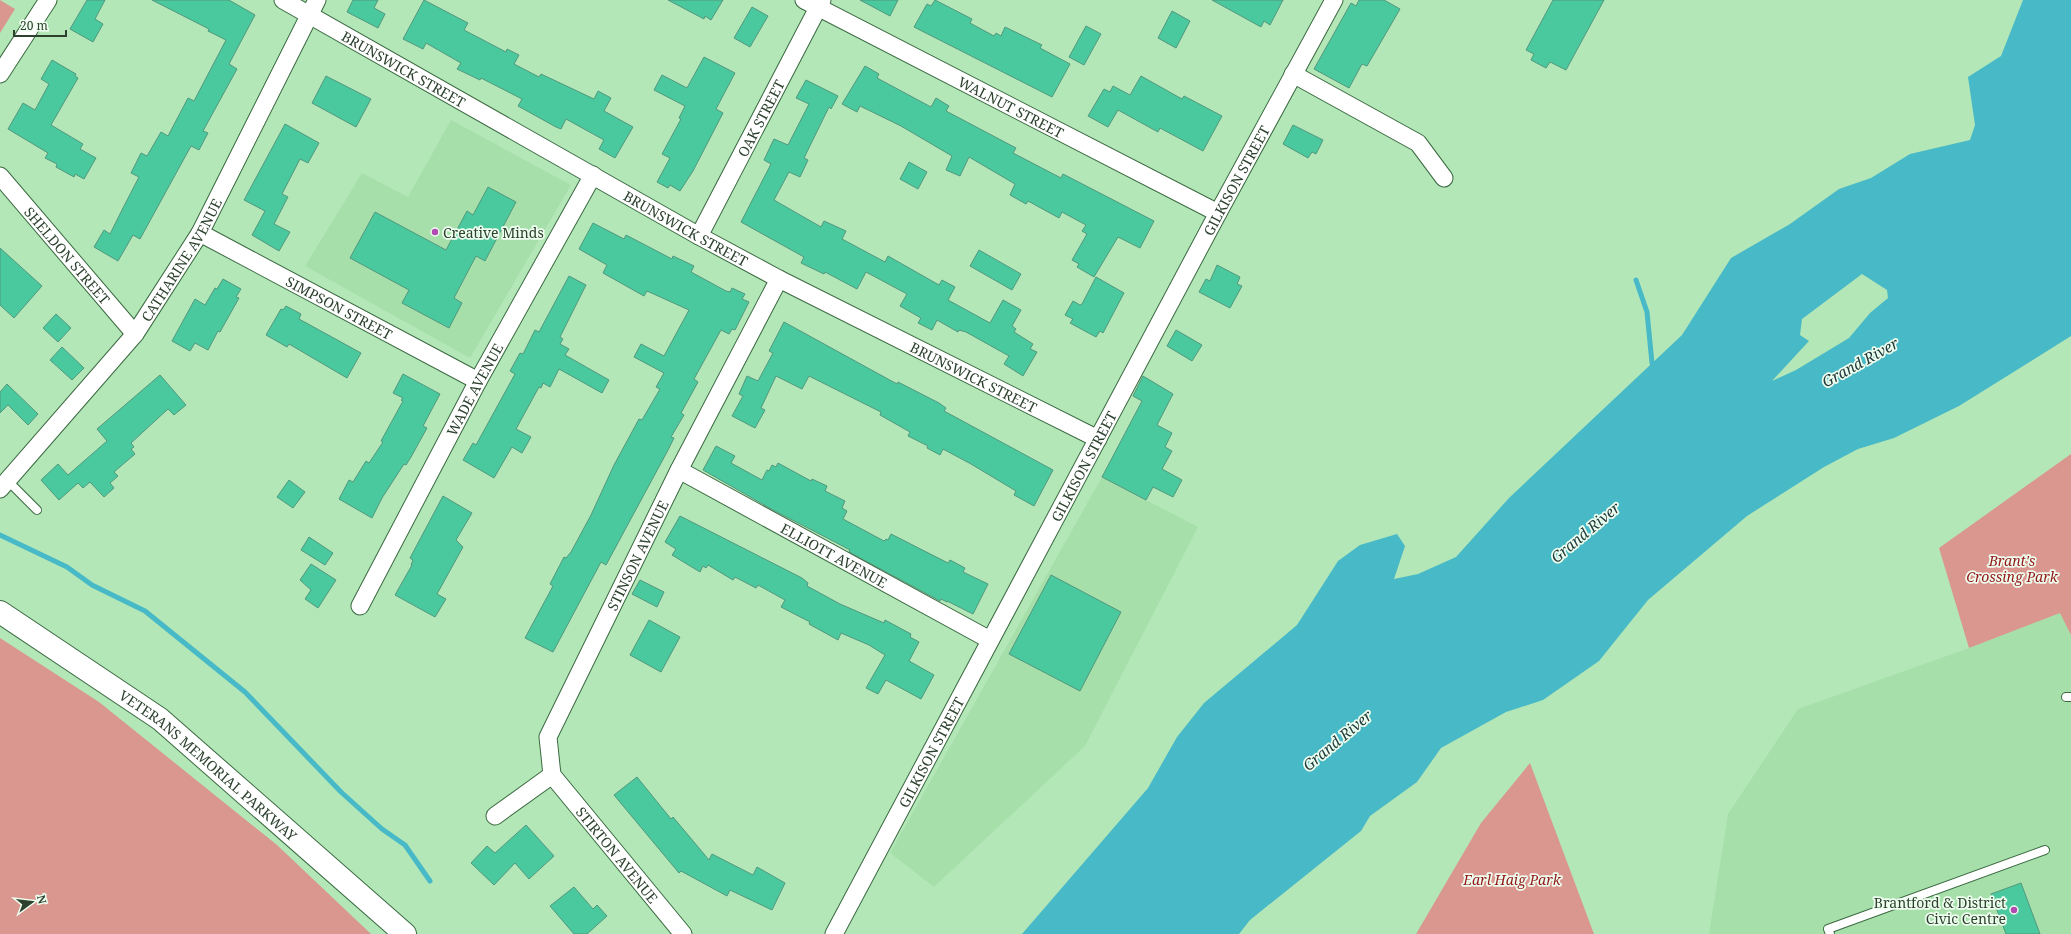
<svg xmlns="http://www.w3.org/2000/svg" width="2071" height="934" font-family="'Noto Serif',serif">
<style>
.built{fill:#a6dfaa}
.green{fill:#da978f}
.water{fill:#48b9c7;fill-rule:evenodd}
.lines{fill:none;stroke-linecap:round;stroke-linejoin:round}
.stream{stroke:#48b9c7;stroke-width:5}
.building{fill:#4bc99e;stroke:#51987d}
.service-casing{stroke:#3a6940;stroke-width:10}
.minor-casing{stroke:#3a6940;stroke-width:19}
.secondary-casing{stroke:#3a6940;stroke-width:24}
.service{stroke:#fff;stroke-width:8}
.minor{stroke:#fff;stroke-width:17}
.secondary{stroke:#fff;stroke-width:22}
.poi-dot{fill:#b04cb1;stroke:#eefeef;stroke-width:1.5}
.labels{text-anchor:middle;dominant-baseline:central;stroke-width:3.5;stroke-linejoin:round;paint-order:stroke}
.street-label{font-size:14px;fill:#2c412e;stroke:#eefeef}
.poi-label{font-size:14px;fill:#2c412e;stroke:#eefeef;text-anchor:start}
.park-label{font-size:14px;font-style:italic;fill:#921717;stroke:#eefeef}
.water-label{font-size:15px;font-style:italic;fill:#223b3e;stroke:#eefeef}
</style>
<rect width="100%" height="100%" fill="#b4e7b8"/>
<path class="built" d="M451,120L571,185L470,358L305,266L362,173L408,197Z
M1102,477L1198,527L1085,746L934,887L890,853Z
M2060,613L2071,635V934H1709L1728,814L1798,709L1969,648Z"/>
<path class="green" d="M0,0L15,9L0,33Z
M2071,454V635L2060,613L1969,648L1939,548Z
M0,638L99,702L277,845L371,934H0Z
M1530,763L1594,934H1416L1481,823Z"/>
<path class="water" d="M2023,0H2071V336L1959,406L1894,438L1858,449L1824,467L1747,516L1648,600L1599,661L1543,700L1506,712L1441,748L1417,782L1370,816L1361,831L1250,920L1239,934H1022L1148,788L1177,737L1204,703L1297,625L1338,561L1360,545L1397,534L1405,546L1394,579L1418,574L1456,557L1509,498L1682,335L1731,258L1790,224L1839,189L1871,178L1910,154L1970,140L1975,125L1968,77L2001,56ZM1862,274L1887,290L1888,298L1870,313L1849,338L1796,370L1772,381L1809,341L1800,335L1802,319Z"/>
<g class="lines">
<path class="stream" d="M1636,280L1647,312L1652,363
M0,535L67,567L92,585L145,611L245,692L341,792L382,829L405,845L430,881"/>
</g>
<path class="building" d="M87,0H105L95,19L103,24L93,42L70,29Z
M152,0H229L255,15L229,64L237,69L203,131L208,133L199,150L191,146L140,239L133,235L118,261L94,247L104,230L110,234L123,208L139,177L131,173L141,153L147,156L161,132L168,136L188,98L194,101L226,40L208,31L209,29Z
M353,0H378L374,8L385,14L378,28L347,12Z
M424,0L468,23L464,30L506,52L507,49L519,55L514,64L539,77L541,74L594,99L598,91L611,98L604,111L633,127L615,158L599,149L604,140L566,119L561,129L556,127L518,106L522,99L481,78L480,80L457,69L461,63L426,43L423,49L403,39Z
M668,0H723L711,20L705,16L704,19Z
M860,0H898L890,16Z
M935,0L972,19L970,23L994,36L996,33L1001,36L1005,27L1042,45L1040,48L1070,64L1052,97L914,27L927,4L931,6Z
M1212,0H1283L1270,25L1264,21L1261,27Z
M1359,0H1384L1400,9L1367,66L1362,64L1349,88L1314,69L1351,3L1356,6Z
M1553,0H1604L1566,70L1550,62L1546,68L1531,60L1534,54L1526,50Z
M752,7L768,16L750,47L734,38Z
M1172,11L1190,21L1176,48L1158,38Z
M1086,26L1101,34L1084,65L1069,57Z
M704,57L735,73L716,109L723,113L693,171L680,191L670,185L668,188L657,182L670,158L662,154L681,119L679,118L685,106L654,90L662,75L687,88Z
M52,60L76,74L75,76L78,78L51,125L83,144L80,149L96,158L84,179L75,174L74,177L56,167L57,164L45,158L48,153L8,129L23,103L35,110L49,84L41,79Z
M865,66L879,74L877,78L931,107L936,98L949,106L946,111L1016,148L1013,153L1061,178L1063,174L1154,221L1140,248L1118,237L1094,277L1077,267L1079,264L1072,260L1087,234L1082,231L1086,225L1062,212L1059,218L1028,201L1026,204L1010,195L1015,184L969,157L960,176L946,170L952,156L901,126L860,106L857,112L842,104Z
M326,76L371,99L356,127L312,103Z
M1141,76L1182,99L1184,96L1222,116L1203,151L1160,128L1158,132L1118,110L1108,127L1088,116L1104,89L1110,92L1113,86L1130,95Z
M806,80L838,96L831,109L829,107L804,158L808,160L800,177L789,172L774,200L821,227L824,221L846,231L842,239L885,262L888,256L939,285L942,280L955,287L948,300L990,323L1003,300L1021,310L1012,326L1016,329L1014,332L1033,344L1030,349L1037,352L1023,376L1004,364L1009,356L966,332L959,330L958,332L937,320L932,330L918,323L921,318L900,306L907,294L866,272L857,289L825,272L824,274L801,263L804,257L741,222L771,164L764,160L771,145L774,139L788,145L809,104L796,98Z
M285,124L319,143L308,163L300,159L282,194L288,197L274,224L290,232L279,251L252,235L265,211L244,200Z
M1293,125L1323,140L1316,154L1312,152L1308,158L1283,144Z
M909,162L927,172L918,189L900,179Z
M488,187L516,202L485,261L476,256L454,298L462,303L449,328L402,303L409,290L350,258L375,212L446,250L467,211L473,215Z
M593,223L624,239L626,235L672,259L673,256L694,266L691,272L726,291L730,292L732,288L745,294L742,299L749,302L735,330L732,329L729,334L721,330L694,379L698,382L681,413L684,415L671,437L674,438L667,452L606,565L601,562L553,652L525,638L553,586L550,584L564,557L566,558L571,552L591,515L614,465L639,419L642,420L660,389L656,387L664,373L634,357L641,344L664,356L689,310L647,291L644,296L603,273L607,265L579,249Z
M0,248L42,286L14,318L0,305Z
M979,250L1021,274L1012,290L970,266Z
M1217,265L1240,277L1237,284L1242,286L1230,308L1199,292L1206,279L1210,281Z
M569,276L586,285L560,337L563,339L560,344L569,349L565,355L609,380L602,393L559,369L550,387L543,383L541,388L539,387L516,429L531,437L522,453L512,447L494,478L463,460L473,443L476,445L515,374L510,371L520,353L523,354L535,330L539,332Z
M1096,277L1124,293L1103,333L1100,331L1096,337L1070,323L1073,319L1065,315L1073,301L1080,305L1082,304Z
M223,279L241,289L236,297L239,298L220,332L218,331L208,350L195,343L190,351L172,341L195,299L205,305L215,288L217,289Z
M286,306L301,314L299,319L361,353L347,378L289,344L287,347L266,335L281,309L283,310Z
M56,314L71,328L58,342L43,328Z
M784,322L897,384L898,382L939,403L946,408L944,411L1053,470L1034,506L1014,495L1016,491L971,464L943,449L940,455L927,448L928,446L908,436L910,432L880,415L881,412L809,376L802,389L776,376L761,408L765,410L755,428L732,416L743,396L739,394L747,376L758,381L773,353L769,351Z
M1176,330L1202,345L1192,361L1167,346Z
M62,347L84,368L72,380L50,360Z
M403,374L440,394L423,426L427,428L411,457L406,465L404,464L382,498L372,518L339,499L349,480L353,482L366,461L369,463L383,442L381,441L403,401L401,400L403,398L393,393Z
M160,375L186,405L174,415L168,409L131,443L134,447L131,449L135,454L114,472L118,476L110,483L114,488L104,497L90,482L83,488L78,483L59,500L41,480L58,464L68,475L107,441L97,429Z
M1143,376L1173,394L1157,425L1172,433L1165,447L1172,451L1162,469L1182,480L1173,497L1153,487L1146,500L1102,477L1142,401L1133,396Z
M7,384L38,414L28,425L8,405L0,413V392Z
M716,446L735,456L731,463L762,480L767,470L769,471L772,465L776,467L778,463L811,481L812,479L827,486L825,491L845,501L842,508L847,511L843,519L884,541L886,539L888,540L891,534L948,563L950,560L965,568L963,572L988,584L973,614L947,601V602L941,599L940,601L849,552L850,550L835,542L773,510L703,470Z
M289,480L305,492L293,508L277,497Z
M443,496L472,513L456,540L463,547L437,594L446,599L435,617L395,595L412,565H411L413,560L410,558Z
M680,516L802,578L808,583L807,586L840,604L884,623L885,620L911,634L910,637L919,642L909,661L934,675L921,699L886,680L878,694L866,688L885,655L869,645L841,633L838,640L809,624L810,622L781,607L785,600L758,585L756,588L735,577L733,580L708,565L706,568L703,566L700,572L672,555L676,549L665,542Z
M309,537L333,553L325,565L301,550Z
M311,564L336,580L318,608L305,599L311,590L300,580Z
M1051,575L1121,612L1080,691L1009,654Z
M640,580L664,592L657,607L632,594Z
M649,620L680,637L661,672L630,655Z
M637,777L671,819L673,817L709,860L712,854L753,875L757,867L785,883L772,910L730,890L727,896L681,871L679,873L614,795Z
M526,825L554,856L529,879L515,863L494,885L471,863L487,846L495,853Z
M2021,883L2040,934H2006L1991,894Z
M574,887L593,909L597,905L607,916L587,934H574L550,906Z"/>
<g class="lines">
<defs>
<path id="service" d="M8,481L37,510
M2066,697H2071
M1830,934L1828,929L2045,850"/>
<g id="minor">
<path id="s1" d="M283,0L699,236L779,279L1098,439"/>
<path id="s2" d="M804,0L1218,213"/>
<path d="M0,74L48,0"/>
<path d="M1293,74L1418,143L1444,178"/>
<path id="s3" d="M0,176L135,334"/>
<path id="s4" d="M200,233L478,381"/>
<path id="s5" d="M699,236L822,0"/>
<path id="s6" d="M679,470L990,640"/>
<path id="s7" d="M0,489L135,334L200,233L317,0"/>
<path id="s8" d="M360,606L478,381L593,175"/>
<path id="s9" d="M552,775L683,934"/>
<path id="s10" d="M495,816L552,775L548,737L679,470L779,279"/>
<path id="s11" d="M834,934L1218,213L1334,0"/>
</g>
<g id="secondary">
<path id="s12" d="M0,612L160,719L405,934"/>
</g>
</defs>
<use href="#service" class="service-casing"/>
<use href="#minor" class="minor-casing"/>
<use href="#secondary" class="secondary-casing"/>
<use href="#service" class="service"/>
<use href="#minor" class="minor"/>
<use href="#secondary" class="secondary"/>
</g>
<g class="poi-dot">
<circle cx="435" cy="232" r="4"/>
<circle cx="2014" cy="910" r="4"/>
</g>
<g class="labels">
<g class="street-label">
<text stroke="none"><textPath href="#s1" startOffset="139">BRUNSWICK STREET</textPath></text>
<text stroke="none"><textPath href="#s2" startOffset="233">WALNUT STREET</textPath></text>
<text stroke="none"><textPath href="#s5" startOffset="133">OAK STREET</textPath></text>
<text stroke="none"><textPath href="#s11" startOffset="854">GILKISON STREET</textPath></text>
<text stroke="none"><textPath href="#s1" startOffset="463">BRUNSWICK STREET</textPath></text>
<text stroke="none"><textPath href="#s3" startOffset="104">SHELDON STREET</textPath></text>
<text stroke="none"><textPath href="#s7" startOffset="293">CATHARINE AVENUE</textPath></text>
<text stroke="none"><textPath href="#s4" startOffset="158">SIMPSON STREET</textPath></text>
<text stroke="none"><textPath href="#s1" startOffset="787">BRUNSWICK STREET</textPath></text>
<text stroke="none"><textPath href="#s8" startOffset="245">WADE AVENUE</textPath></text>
<text stroke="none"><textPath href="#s11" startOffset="530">GILKISON STREET</textPath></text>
<text stroke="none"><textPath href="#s6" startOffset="177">ELLIOTT AVENUE</textPath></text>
<text stroke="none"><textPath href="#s10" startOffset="311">STINSON AVENUE</textPath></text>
<text stroke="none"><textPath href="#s11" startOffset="206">GILKISON STREET</textPath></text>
<text stroke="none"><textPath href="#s12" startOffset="259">VETERANS MEMORIAL PARKWAY</textPath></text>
<text stroke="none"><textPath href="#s9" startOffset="103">STIRTON AVENUE</textPath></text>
</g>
<g class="poi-label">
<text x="443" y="232">Creative Minds</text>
<text x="2006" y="902" text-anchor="end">Brantford &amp; District<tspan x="2006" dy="16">Civic Centre</tspan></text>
</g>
<g class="park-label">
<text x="2012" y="560">Brant's<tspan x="2012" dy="16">Crossing Park</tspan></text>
<text x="1512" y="879">Earl Haig Park</text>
</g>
<g class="water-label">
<text transform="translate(1860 362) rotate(-29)">Grand River</text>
<text transform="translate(1585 532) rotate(-40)">Grand River</text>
<text transform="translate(1337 740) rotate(-40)">Grand River</text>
</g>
</g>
<g transform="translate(32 902) rotate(75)" stroke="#eefeef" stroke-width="3" paint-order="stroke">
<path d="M0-3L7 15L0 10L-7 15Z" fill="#2c412e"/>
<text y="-6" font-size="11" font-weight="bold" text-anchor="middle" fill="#2c412e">N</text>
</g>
<path d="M14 30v6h52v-6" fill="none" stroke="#2c412e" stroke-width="2"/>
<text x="20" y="30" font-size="12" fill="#2c412e" stroke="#eefeef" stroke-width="3" paint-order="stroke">20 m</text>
</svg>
